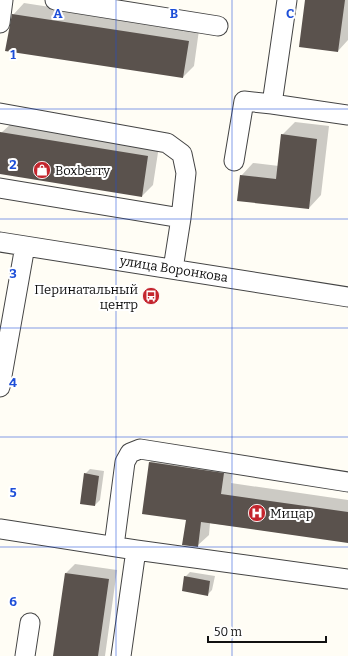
<svg xmlns="http://www.w3.org/2000/svg" width="348" height="656" font-family="Bitter,serif">
<style>
.shadow{fill:#0003}
.building{fill:#5a524d}
.lines{fill:none;stroke-linecap:round;stroke-linejoin:round}
.minor-casing{stroke:#444;stroke-width:21}
.minor{stroke:#fff;stroke-width:19}
.grid{fill:none;stroke:#1d4ed8;stroke-width:1;stroke-opacity:0.55}
.labels{text-anchor:middle;dominant-baseline:central;stroke-width:4;stroke-linejoin:round;paint-order:stroke}
.poi-label{font-size:13px;fill:#111;stroke:#fff;text-anchor:start}
.street-label{font-size:13px;fill:#111;stroke:#fff}
.grid-label{font-size:13px;text-anchor:middle;font-weight:bold;fill:#1d4ed8;stroke:#fff;stroke-width:4;stroke-linejoin:round;paint-order:stroke}
</style>
<rect width="100%" height="100%" fill="#fffdf5"/>
<path class="shadow" d="M307,0H348V40L338,51Z
M24,3L199,30L194,66L183,77L13,15Z
M13,122L159,146L153,185L142,196L0,173V142L1,133Z
M295,122L329,126L321,195L309,208L241,176L253,163L279,166L282,135Z
M161,451L234,462L231,483L348,500V542L210,523L209,535L197,546L187,519L143,513L150,462Z
M90,469L104,471L100,500L95,505L85,474Z
M75,564L117,570L105,656H54L66,573Z
M190,572L215,576L212,590L207,595L185,577Z"/>
<path class="building" d="M305,0H345L338,52L299,47Z
M12,14L189,41L183,78L5,51Z
M0,132L148,156L142,197L0,174Z
M281,134L317,139L309,209L237,201L240,175L276,179Z
M149,462L224,473L221,494L348,512V543L201,522L198,547L182,545L186,520L142,514Z
M84,473L99,476L95,506L80,504Z
M65,573L109,579L98,656H53Z
M184,576L210,581L208,596L182,591Z"/>
<g class="lines">
<defs>
<path id="minor" d="M55,0L218,26
M287,0L272,104L348,115
M0,23L3,0
M0,113L167,143L182,154L186,173L181,218L173,269
M234,161L244,101L272,104
M0,188L181,218
M0,242L348,297
M0,387L25,246
M0,529L136,550L348,579
M114,546L125,462L130,453L140,449L348,482
M25,656L30,623
M121,656L136,550"/>
</defs>
<use href="#minor" class="minor-casing"/>
<use href="#minor" class="minor"/>
</g>
<path class="grid" d="M116,0V656M232,0V656M0,109H348M0,219H348M0,328H348M0,437H348M0,547H348"/>
<defs>
<symbol id="shop-disc" viewBox="-11 -11 22 22"><circle r="9.5" fill="#c4262e" stroke="#fff"/><path d="M-5-2.5h2.3a2.7 3.5 0 0 1 5.4 0H5L5.5 6h-11ZM-1.5-2.5h3a1.5 2.3 0 0 0-3 0Z" fill="#fff"/></symbol>
<symbol id="bus-disc" viewBox="-11 -11 22 22"><circle r="9.5" fill="#c4262e" stroke="#fff"/><path d="M-5-6H5V4H4V6H2V4H-2V6H-4V4H-5ZM-3.5-4V0h7V-4ZM-3.5 1.2v1.5H-2V1.2ZM2 1.2v1.5H3.5V1.2Z" fill="#fff"/></symbol>
<symbol id="hospital-disc" viewBox="-11 -11 22 22"><circle r="9.5" fill="#c4262e" stroke="#fff"/><path d="M-5-5h3v3.5h4V-5h3V5h-3V1.5h-4V5h-3Z" fill="#fff"/></symbol>
</defs>
<g fill-rule="evenodd">
<use href="#shop-disc" x="32" y="160" width="20" height="20"/>
<use href="#bus-disc" x="141" y="286" width="20" height="20"/>
<use href="#hospital-disc" x="247" y="503" width="20" height="20"/>
</g>
<g class="labels">
<g class="poi-label">
<text x="55" y="170">Boxberry</text>
<text x="138" y="289" text-anchor="end">Перинатальный<tspan x="138" dy="15">центр</tspan></text>
<text x="270" y="513">Мицар</text>
</g>
<g class="street-label">
<text transform="translate(174 269) rotate(9)">улица Воронкова</text>
</g>
</g>
<g class="grid-label">
<text x="58" y="18">A</text>
<text x="174" y="18">B</text>
<text x="290" y="18">C</text>
<text x="13" y="59">1</text>
<text x="13" y="169">2</text>
<text x="13" y="278">3</text>
<text x="13" y="387">4</text>
<text x="13" y="497">5</text>
<text x="13" y="606">6</text>
</g>
<path d="M208 636v6h118v-6" fill="none" stroke="#111111" stroke-width="2"/>
<text x="214" y="636" font-size="12" fill="#111111" stroke="#ffffff" stroke-width="3" paint-order="stroke">50 m</text>
</svg>
